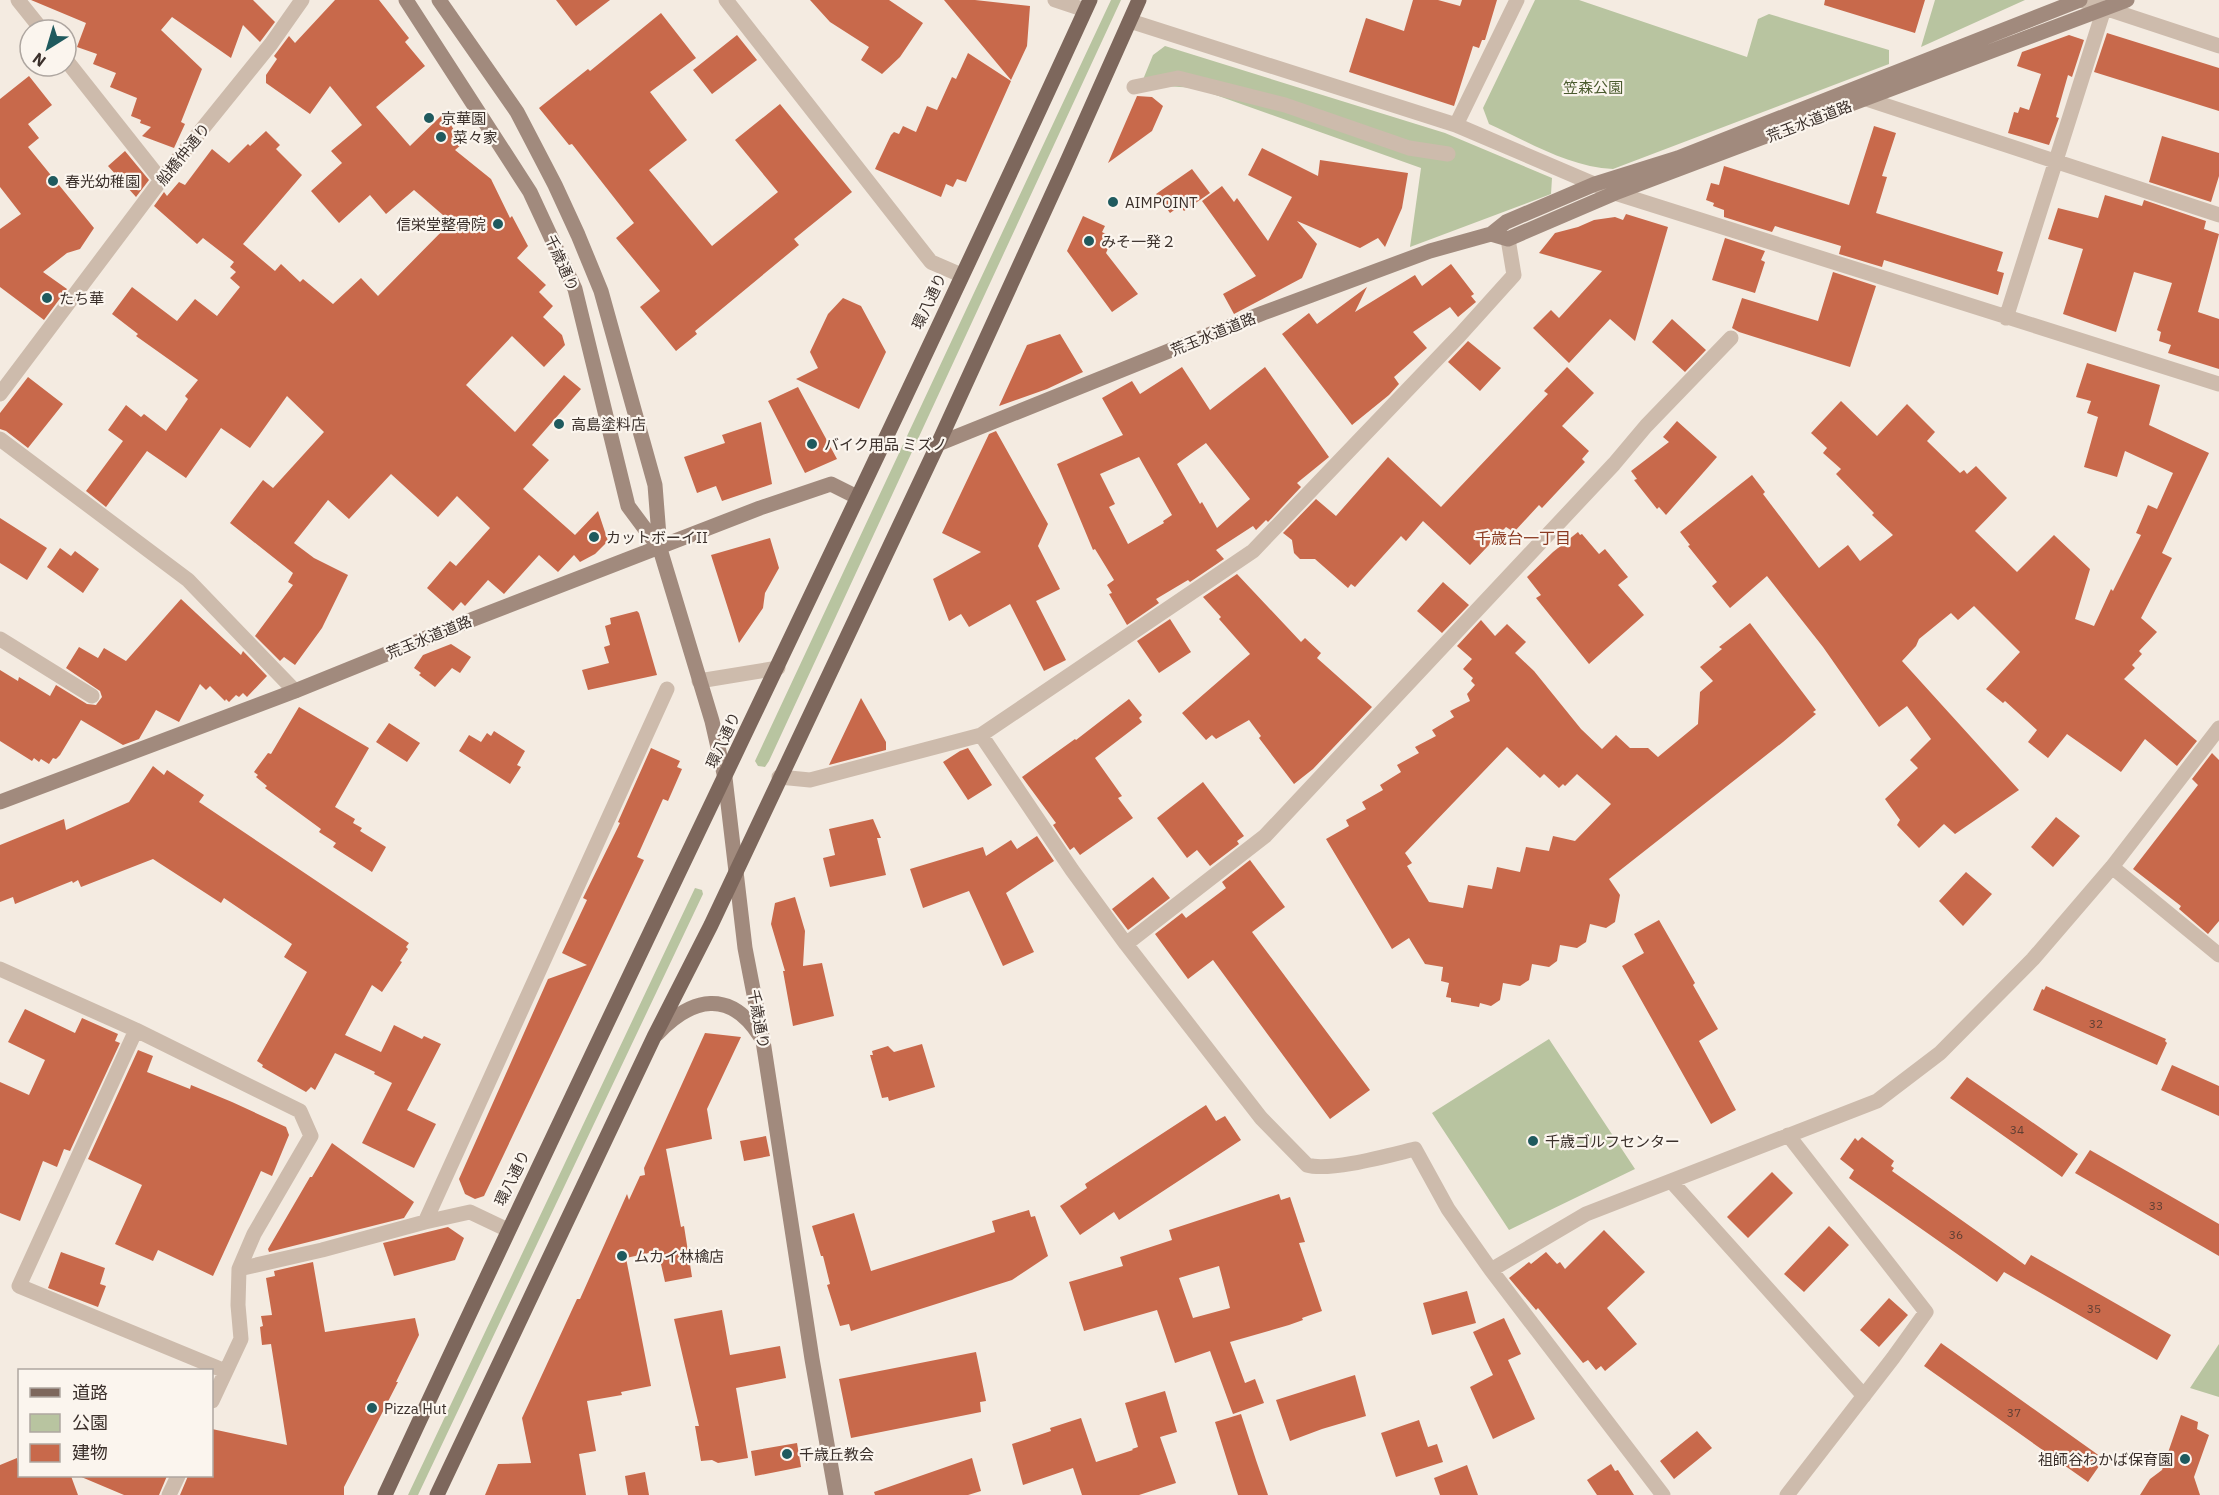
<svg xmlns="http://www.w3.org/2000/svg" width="2219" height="1495" font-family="'IBM Plex Sans','Noto Sans JP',sans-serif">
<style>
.green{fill:#b8c4a0}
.building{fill:#c8694b;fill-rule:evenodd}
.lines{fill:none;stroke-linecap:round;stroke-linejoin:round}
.street{stroke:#cdbbac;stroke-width:15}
.secondary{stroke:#a18a7d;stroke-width:15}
.primary{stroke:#7d675c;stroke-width:15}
.poi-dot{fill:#1f5a5e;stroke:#fbf5ee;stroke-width:2}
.labels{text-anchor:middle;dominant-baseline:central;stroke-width:4.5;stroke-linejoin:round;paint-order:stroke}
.number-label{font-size:12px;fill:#5e3e33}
.park-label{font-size:15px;fill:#4a5a2e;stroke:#fbf5ee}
.poi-label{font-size:15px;fill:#3b302b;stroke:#fbf5ee;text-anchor:start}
.street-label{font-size:15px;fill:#3b302b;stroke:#fbf5ee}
.neighbourhood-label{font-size:16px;fill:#8c3b22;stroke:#fbf5ee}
</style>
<rect width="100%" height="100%" fill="#f4ebe1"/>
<path class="green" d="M1111,0H1121L769,761L765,767L758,766L755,761Z
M1535,0H1579L1747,57L1758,19L1769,14L1889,50V64L1613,169C1569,167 1529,142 1489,124L1483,108Z
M1935,0H2025L1921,47Z
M1165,46L1445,133L1552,178L1551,194L1410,247L1421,168L1196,88L1164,86L1142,82L1153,55Z
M695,888L702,890L703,894L418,1495H408Z
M1549,1039L1635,1169L1509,1230L1432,1113Z
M2219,1344V1397L2190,1388Z"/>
<path class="building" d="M31,0H253L275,22L260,42L243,25L231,58L172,17L161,30L202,69L181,122L185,124L174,148L142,136L151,127L140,123L141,120L131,116L137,98L110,87L116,73L93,64L97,54L77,47L86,23Z
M335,0H379L405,33L409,38L405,42L425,66L376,107L410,146L444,113L462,144L455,150L491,179L510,218L512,216L528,246L517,258L546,285L539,292L553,306L543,317L562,335L565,345L544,367L512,336L466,385L515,432L564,375L581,389L532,445L549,460L523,489L575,535L598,511L608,541L595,554L580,562L574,555L558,572L539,555L504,594L488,580L465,606L461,602L453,611L427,588L450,561L456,566L490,528L457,496L438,517L391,474L349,519L328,500L294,543L314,558L348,575L322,628L295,665L284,657L280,661L255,636L293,585L288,582L293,573L230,523L263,480L273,488L324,432L287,396L250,448L221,428L186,478L147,451L106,507L86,491L123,441L108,430L126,405L141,417L144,414L166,431L188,399L185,396L198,380L136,336L138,334L112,314L132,287L177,321L195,299L217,316L240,287L230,278L236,272L230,267L234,262L203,238L197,244L154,206L164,192L167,196L179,182L185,185L212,149L229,163L248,144L250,146L266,131L280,145L276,149L302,175L243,244L275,271L281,264L300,282L303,279L333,304L361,278L378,296L451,222L414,190L386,214L370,195L339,223L311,191L342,163L331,151L362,125L330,86L310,114L266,83V75L277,59L274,56L289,36L295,43Z
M556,0H610L576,26Z
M810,0H889L923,23L900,57L882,74L861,60L869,47L830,22Z
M944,0H975L1030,6L1027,46L1011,80Z
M1413,0H1438L1460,6L1462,0H1497L1485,40H1482L1479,48L1473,46L1454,106L1349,72L1366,18L1404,31Z
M1825,0H1925L1915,33L1824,5Z
M661,13L696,58L650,92L687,140L649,170L712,246L778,192L735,140L780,104L852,192L794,239L799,245L695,331L697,334L676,351L640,307L660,291L616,238L634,223L572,144L569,145L539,108L588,69L590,71Z
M2107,33L2219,68V111L2094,72Z
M737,35L757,60L712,94L693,70Z
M2069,35L2084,40L2072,77L2068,75L2056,117L2059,118L2049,145L2008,133L2014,112L2018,113L2020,107L2029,110L2041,74L2017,66L2022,52Z
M968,53L1011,81L966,182L957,179L953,187L946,184L941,197L875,169L891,135L894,132L899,134L903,126L916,132L927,106L937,110L952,77L956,79Z
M29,76L52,105L28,124L39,138L28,147L94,228L80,249L67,253L43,272L67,289L44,320L0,287V229L21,214L0,187V99Z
M1137,96L1152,97L1163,106L1152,131L1108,163Z
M1874,126L1896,133L1882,176L1887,177L1876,213L2003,252L1997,271L2004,273L1998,295L1884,260L1882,267L1839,254L1841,246L1775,226L1772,232L1724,217V210L1713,206L1714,203L1706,200L1711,183L1719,185L1724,166L1849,205Z
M2162,136L2219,153V176L2211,202L2149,182Z
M1262,148L1318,176L1320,160L1408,173L1402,208L1385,247L1378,238L1360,248L1297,221L1317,244L1302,278L1234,314L1223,294L1256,276L1202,201L1222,186L1234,202L1237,198L1268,241L1292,197L1248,175Z
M125,151L149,180L136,197L108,166Z
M1192,169L1210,193L1184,211L1180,206L1170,213L1156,194Z
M2105,195L2142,206L2144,200L2206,221L2204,229L2219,234L2198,312L2219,319V369L2168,353L2171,345L2159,341L2161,332L2157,330L2172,283L2134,272L2116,332L2063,314L2083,249L2048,239L2058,208L2098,218Z
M1626,214L1668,227L1635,341L1610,319L1569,363L1533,328L1551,310L1559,318L1602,271L1539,253L1555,233L1578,227L1594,220L1615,217L1623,220Z
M1083,216L1105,226L1102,232L1113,238L1106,253L1138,294L1112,312L1067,251Z
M1725,238L1765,251L1761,260L1765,262L1755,293L1712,280Z
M1451,264L1474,294L1471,296L1476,302L1458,317L1450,307L1413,332L1427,348L1394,377L1399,384L1389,395L1352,425L1282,334L1309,313L1317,324L1367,287L1355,312L1415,275L1422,286Z
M1833,272L1876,286L1850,367L1739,332L1732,328L1742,298L1818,321Z
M843,298L861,306L886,352L859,409L796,379L818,368L810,352L828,314Z
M1672,319L1706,350L1685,372L1652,342Z
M1060,334L1083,372L1047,389L999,406L1027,345Z
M1468,341L1501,368L1480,391L1448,362Z
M2087,363L2160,385L2149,425L2209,453L2162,553L2172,558L2141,618L2157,632L2139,651L2142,654L2132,665L2135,668L2124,679L2197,741L2177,766L2145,739L2121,772L2067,734L2048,758L2028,742L2037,730L2005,701L2003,703L1986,689L2020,652L1974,606L1958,620L1951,613L1919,639L1916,646L1902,661L2019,790L1955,834L1944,824L1919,848L1897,825L1900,820L1885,799L1918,768L1910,760L1931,739L1907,706L1879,727L1823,647L1767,576L1730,608L1712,586L1717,582L1688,546L1690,545L1680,532L1752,475L1765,492L1763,494L1819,568L1848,545L1860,561L1893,535L1872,515L1874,513L1836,474L1841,469L1823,453L1827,448L1811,433L1841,401L1877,436L1907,404L1935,432L1927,441L1960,473L1964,470L1967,474L1976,466L2007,498L1975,531L2017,572L2054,535L2090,569L2075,619L2094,626L2111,589L2113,591L2141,535L2136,533L2148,505L2157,509L2173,473L2125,451L2117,477L2084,467L2098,417L2087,413L2091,401L2076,397Z
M1182,367L1210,410L1265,367L1329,457L1297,483L1301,487L1268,522L1266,520L1256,530L1253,526L1216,550L1224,559L1190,582L1188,580L1156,599L1159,603L1127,625L1109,594L1112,593L1107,585L1114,580L1095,549L1093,550L1057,464L1123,435L1102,398L1132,381L1140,394ZM1206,443L1250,499L1217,528L1202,502L1200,504L1177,464ZM1139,457L1172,515L1163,521L1164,523L1128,544L1109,507L1115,504L1100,474Z
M1567,367L1594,393L1562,426L1589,451L1582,459L1585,462L1542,508L1539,505L1514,532L1506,527L1470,565L1423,521L1406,541L1401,536L1355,587L1351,584L1348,588L1315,559H1300L1294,553L1292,540L1283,533L1316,499L1336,516L1388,457L1441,507L1548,394L1544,391Z
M28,377L63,404L28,448L6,431L0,429V413Z
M798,387L837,459L805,473L768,401Z
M1677,421L1717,457L1666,515L1659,507L1657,509L1634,480L1637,479L1631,471L1669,442L1663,437Z
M761,422L772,484L722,501L716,486L697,493L684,457L725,443L722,435Z
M996,431L1048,524L1038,546L1060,589L1036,601L1066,660L1044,671L1010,604L969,627L961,614L949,621L933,579L981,552L942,533L989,434Z
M0,518L47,548L27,580L0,563Z
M1578,532L1580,535L1582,534L1599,554L1605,549L1628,577L1618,585L1644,615L1589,664L1536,598L1541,595L1527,577L1553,552Z
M770,538L779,568L765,593L763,608L739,643L711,555Z
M60,548L71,556L75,551L99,569L83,593L47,567Z
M1237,574L1301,642L1305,638L1321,653L1317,658L1372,707L1313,769L1294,784L1259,738L1261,736L1249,720L1216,739L1212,735L1206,740L1182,713L1250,654L1219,619L1221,617L1203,597Z
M1443,582L1469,605L1442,633L1417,611Z
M181,599L241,655L243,651L267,676L247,697L243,693L239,697L236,695L229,702L226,699L225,701L210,686L206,690L200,684L179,722L156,710L139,739L123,745L81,720L60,755L56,759L53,758L49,764L41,759L39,762L34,758L32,761L0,741V670L18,681L19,677L50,696L56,685L87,704L96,705L102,697L100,691L66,668L79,647L98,658L104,648L126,661Z
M637,611L639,613L657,675L588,690L582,670L609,663L604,647L610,645L605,626L611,624L610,618Z
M1170,619L1191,652L1159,673L1137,641Z
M1481,620L1495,636L1507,624L1526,642L1515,653L1534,671L1581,729L1602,749L1616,735L1630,748H1648L1658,757L1698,724L1700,692L1713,681L1700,667L1722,649L1719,647L1750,623L1816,710L1813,712L1816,714L1783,742L1609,879L1620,895L1615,922L1606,928L1590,924L1586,942L1577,948L1560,945L1557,961L1549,967L1532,964L1529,980L1520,986L1503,983L1500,1000L1491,1006L1480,1003L1479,1007L1451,1002V998L1446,997L1449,983L1441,981L1443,967L1425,964L1409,938L1392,949L1326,839L1349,826L1346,820L1366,809L1362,802L1383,790L1380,785L1401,772L1397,765L1419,753L1415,747L1436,736L1432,730L1454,717L1450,711L1470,701L1467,694L1475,685L1471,681L1473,678L1463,669L1472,659L1457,646ZM1507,747L1540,778L1544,774L1559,788L1563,784L1565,786L1577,774L1611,804L1575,841L1553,836L1549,851L1526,847L1520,872L1497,867L1492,889L1468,885L1463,908L1429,902L1407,866L1412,863L1405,853Z
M451,644L471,657L460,673L452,668L435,687L419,675L421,673L414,668L423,655Z
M861,698L886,742V750L829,765Z
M1129,699L1142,715L1139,718L1142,722L1095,758L1122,796L1118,798L1133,818L1080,855L1074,847L1070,850L1053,825L1056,823L1022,777L1075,739L1076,740Z
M299,707L369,748L335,807L355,819L353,823L362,828L360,831L386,847L372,872L333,847L336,843L319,832L321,829L265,788L267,786L256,777L258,775L254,772L268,753L271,754Z
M389,723L420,743L407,762L376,742Z
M494,731L525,751L517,765L521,767L510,784L459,751L469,735L481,742L487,733L491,736Z
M651,748L680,761L677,767L682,769L668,801L663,799L637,857L644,860L484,1196L475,1199L465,1194L459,1179L548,979L587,965L562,953L587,900L583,898L620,823L618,822Z
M968,748L992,785L968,800L943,762L960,751Z
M2212,753L2219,760V921L2208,934L2179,909L2181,906L2133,869L2198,785L2192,779Z
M153,766L164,775L167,770L204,795L199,802L409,943L406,947L408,949L400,961L402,962L382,992L372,985L345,1035L381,1052L394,1025L422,1039L424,1036L441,1044L407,1110L436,1124L414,1168L362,1143L392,1083L374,1074L375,1072L335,1053L315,1090L311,1087L306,1092L262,1067L263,1065L257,1061L307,972L284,957L292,944L224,898L221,903L153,859L81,887L78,880L73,883L72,881L15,904L13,897L0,902V845L64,819L66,830L129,802Z
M1203,782L1244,836L1237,841L1239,844L1210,866L1197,850L1187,858L1157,818Z
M2056,817L2080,836L2053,867L2031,847Z
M873,819L881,838H877L886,875L830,887L823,858L835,855L829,829Z
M1037,836L1054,861L1006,893L1034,952L1003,966L969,891L923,908L910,869L983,847L986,856L1011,840L1017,849Z
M1250,860L1285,907L1252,932L1370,1090L1330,1119L1213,960L1188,979L1155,934L1182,913L1186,918L1226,888L1222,882Z
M1966,872L1992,894L1963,926L1939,901Z
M1153,877L1170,898L1128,930L1112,909Z
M795,897L805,931L803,966L822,963L834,1016L793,1026L783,971H785L771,924L775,903Z
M1659,920L1695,983L1693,985L1718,1029L1699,1041L1736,1110L1711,1124L1622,966L1644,953L1634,934Z
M2046,986L2166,1039L2165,1041L2167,1043L2157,1065L2033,1010L2042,989L2044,990Z
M25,1009L75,1033L82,1018L118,1034L115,1041L120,1043L70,1151L64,1149L57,1167L43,1161L20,1221L0,1213V1082L29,1095L45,1060L8,1042Z
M705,1033L741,1037L707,1109L712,1139L666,1149L681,1227L684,1226L692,1277L665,1282L658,1251L626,1258L651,1386L621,1392L622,1395L587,1401L596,1451L579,1454L586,1495H485L498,1464L531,1463L522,1418L577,1299H580L627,1194L629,1200L640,1176L645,1175L644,1168Z
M922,1044L935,1087L889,1101L888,1097L882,1098L870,1055H873L872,1051L888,1046L894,1052Z
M138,1050L153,1056L147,1072L190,1089L191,1085L232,1102L286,1127L289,1135L272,1176L261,1171L213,1276L158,1250L153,1261L115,1244L142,1185L88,1159Z
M2172,1065L2219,1086V1116L2161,1090Z
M1967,1077L2078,1154L2062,1177L1950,1098Z
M1206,1105L1216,1121L1225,1116L1241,1140L1119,1220L1114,1212L1080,1235L1060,1206L1087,1188L1085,1184Z
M766,1136L770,1156L744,1161L740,1141Z
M1862,1137L1894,1161L1891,1166L1894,1168L1892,1171L2025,1265L2031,1255L2171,1335L2157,1360L2004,1272L1997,1282L1849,1178L1854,1170L1840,1159L1855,1138L1858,1141Z
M332,1143L414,1202L404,1218L269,1252L268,1249L310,1177H312Z
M2090,1150L2219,1224V1256L2075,1173Z
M1772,1172L1793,1193L1748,1238L1727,1217Z
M1279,1194L1281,1200L1290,1197L1305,1242L1299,1243L1322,1311L1302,1318L1303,1320L1289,1325L1230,1342L1245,1383L1255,1379L1264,1403L1233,1414L1210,1351L1175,1363L1157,1310L1084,1331L1069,1282L1123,1266L1120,1257L1172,1240L1169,1230ZM1219,1266L1230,1308L1193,1318L1179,1278Z
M1029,1210L1031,1217L1035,1216L1048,1256L1012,1280L851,1331L849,1324L840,1326L827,1285L830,1284L823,1256H821L812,1226L854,1213L871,1271L995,1232L992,1221Z
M1829,1226L1849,1245L1804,1292L1784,1274Z
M448,1227L464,1238L455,1260L394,1276L383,1243Z
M1604,1230L1645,1272L1607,1308L1637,1344L1605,1371L1601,1366L1596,1370L1588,1360L1583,1363L1538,1308L1536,1310L1509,1278L1529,1262L1531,1264L1546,1252L1557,1264L1560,1262L1565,1269Z
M61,1252L105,1268L100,1284L106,1286L98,1307L48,1288Z
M313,1262L325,1332L415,1318L419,1335L396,1382H398L344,1487V1495H180L188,1476H212V1429L287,1445L271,1344L262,1345L260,1327L263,1326L261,1316L272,1315L266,1278L275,1276L274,1271Z
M1467,1291L1476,1323L1432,1335L1423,1303Z
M1889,1298L1908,1315L1879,1347L1860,1330Z
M722,1310L730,1355L780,1346L786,1378L736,1388L748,1458L718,1463L712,1460L701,1461L695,1426H699L674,1319Z
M1504,1318L1521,1354L1508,1360L1535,1419L1493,1439L1470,1387L1493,1375L1473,1332Z
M1941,1343L2104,1459L2088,1482L1924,1366Z
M976,1352L986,1401L980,1402L981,1412L851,1438L839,1379Z
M1355,1375L1366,1416L1322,1429L1290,1441L1276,1400Z
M1165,1391L1177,1432L1160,1437L1176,1483L1139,1495H1082L1073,1468L1023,1485L1012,1444L1051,1431L1050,1428L1081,1418L1096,1462L1133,1450L1132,1449L1138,1447L1125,1403Z
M1241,1414L1256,1460L1268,1495H1238L1215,1422Z
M2181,1415L2198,1422L2197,1429L2209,1435L2194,1477L2200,1495H2140L2150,1479L2162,1470Z
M1419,1420L1428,1447L1437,1444L1443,1462L1396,1477L1381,1433Z
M1697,1431L1712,1448L1674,1479L1660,1461Z
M797,1443L801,1467L755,1476L751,1451Z
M17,1458L20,1476H71L78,1495H0V1465Z
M972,1458L981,1491L968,1495H875L874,1492Z
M1611,1464L1615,1471L1618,1470L1634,1495H1597L1587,1480Z
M1467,1465L1478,1495H1440L1434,1478Z
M645,1472L649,1495H628L625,1476Z
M79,1476H167L159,1495H124Z"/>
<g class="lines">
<path class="street" d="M18,0L42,30
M726,0L931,262L961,275
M1055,0L1085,10
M2080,0L2219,46
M1130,21L1456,125L1615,193L2219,384
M66,60L161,180
M1134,87L1178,78L1285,105L1409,148L1448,154
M1857,96L2219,215
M1456,125L1517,0
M2006,318L2104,9
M0,394L161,180L271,44L302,0
M0,439L188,580L295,691
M0,639L92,696
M699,681L778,668
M981,735L1072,870L1126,944L1261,1118L1307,1165C1329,1172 1390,1155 1415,1149L1448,1209L1491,1270L1663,1495
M779,777L810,780L981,735L1253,551L1459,336L1514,275L1508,239
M2112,867L2219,955
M1126,944L1265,836L1614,464L1646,426L1731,338
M0,969L136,1030L300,1111L311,1136L254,1234L239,1269L238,1305L241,1339L212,1401
M136,1030L19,1286L225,1371
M1671,1181L1864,1396
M425,1222L667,689
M239,1269L322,1250L425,1222L470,1212L508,1230
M1491,1270L1586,1214L1877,1101L1940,1053L2033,959L2112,867L2219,728
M169,1495L178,1476
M1787,1495L1893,1358L1926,1312L1788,1135"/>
<path class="secondary" d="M406,0L530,192L575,289L628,506L660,549
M439,0L517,112L555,185L578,235L601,291L655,485L660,549L712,721L725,778L745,948L763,1041L812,1359L836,1495
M1491,234L1506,222L1595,184L1678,158L2080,0
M938,444L1263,313L1430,251L1491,234L1508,239L1615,193L2127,0
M0,802L295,691L458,625L760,508L831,484L857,497
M657,1034C692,997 730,989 760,1036"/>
<path class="primary" d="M385,1495C616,995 861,501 1090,0
M437,1495L654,1037L711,925L938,444L1065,166L1139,0"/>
</g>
<g class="poi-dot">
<circle cx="429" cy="118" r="6"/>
<circle cx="441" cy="137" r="6"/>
<circle cx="53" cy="181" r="6"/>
<circle cx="1113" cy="202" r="6"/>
<circle cx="498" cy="224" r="6"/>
<circle cx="1089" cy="241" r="6"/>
<circle cx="47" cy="298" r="6"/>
<circle cx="559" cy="424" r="6"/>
<circle cx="812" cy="444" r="6"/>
<circle cx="594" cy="537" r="6"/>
<circle cx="1533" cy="1141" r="6"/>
<circle cx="622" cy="1256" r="6"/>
<circle cx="372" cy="1408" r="6"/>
<circle cx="787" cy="1454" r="6"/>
<circle cx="2185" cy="1459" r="6"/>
</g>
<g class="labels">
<g class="number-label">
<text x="2096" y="1023">32</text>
<text x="2017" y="1129">34</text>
<text x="2156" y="1205">33</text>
<text x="1956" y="1234">36</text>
<text x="2094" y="1308">35</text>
<text x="2014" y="1412">37</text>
</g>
<g class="park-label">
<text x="1593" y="87">笠森公園</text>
</g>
<g class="poi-label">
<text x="441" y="118">京華園</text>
<text x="453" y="137">菜々家</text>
<text x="65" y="181">春光幼稚園</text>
<text x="1125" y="202">AIMPOINT</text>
<text x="486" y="224" text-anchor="end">信栄堂整骨院</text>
<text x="1101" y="241">みそ一発２</text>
<text x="59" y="298">たち華</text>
<text x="571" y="424">高島塗料店</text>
<text x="824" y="444">バイク用品 ミズノ</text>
<text x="606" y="537">カットボーイII</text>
<text x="1545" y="1141">千歳ゴルフセンター</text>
<text x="634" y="1256">ムカイ林檎店</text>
<text x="384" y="1408">Pizza Hut</text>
<text x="799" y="1454">千歳丘教会</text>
<text x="2173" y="1459" text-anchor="end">祖師谷わかば保育園</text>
</g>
<g class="street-label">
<text transform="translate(1809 121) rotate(-21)">荒玉水道道路</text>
<text transform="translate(183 154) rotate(-51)">船橋仲通り</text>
<text transform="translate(562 263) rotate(66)">千歳通り</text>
<text transform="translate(929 301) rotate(-65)">環八通り</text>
<text transform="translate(1213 334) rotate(-22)">荒玉水道道路</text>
<text transform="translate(429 637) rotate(-22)">荒玉水道道路</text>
<text transform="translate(723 740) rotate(-65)">環八通り</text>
<text transform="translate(759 1019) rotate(80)">千歳通り</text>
<text transform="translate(512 1178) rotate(-64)">環八通り</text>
</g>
<g class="neighbourhood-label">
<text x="1523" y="538">千歳台一丁目</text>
</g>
</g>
<rect x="18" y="1369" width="195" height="108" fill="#fbf5ee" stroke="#aea6a0" stroke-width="1.5"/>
<rect x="30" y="1388" width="30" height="9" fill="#7d675c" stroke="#aea6a0" stroke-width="1.5"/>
<text x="72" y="1399" font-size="18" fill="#3b302b">道路</text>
<rect x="30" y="1414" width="30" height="18" fill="#b8c4a0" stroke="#aea6a0" stroke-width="1.5"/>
<text x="72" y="1429" font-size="18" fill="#3b302b">公園</text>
<rect x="30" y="1444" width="30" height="18" fill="#c8694b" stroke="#aea6a0" stroke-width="1.5"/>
<text x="72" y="1459" font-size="18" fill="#3b302b">建物</text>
<g transform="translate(48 48) rotate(217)"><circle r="28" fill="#fbf5ee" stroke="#aea6a0" stroke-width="1.5"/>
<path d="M0-4.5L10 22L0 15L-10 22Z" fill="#1f5a5e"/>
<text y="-9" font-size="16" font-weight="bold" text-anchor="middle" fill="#3b302b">N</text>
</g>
</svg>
